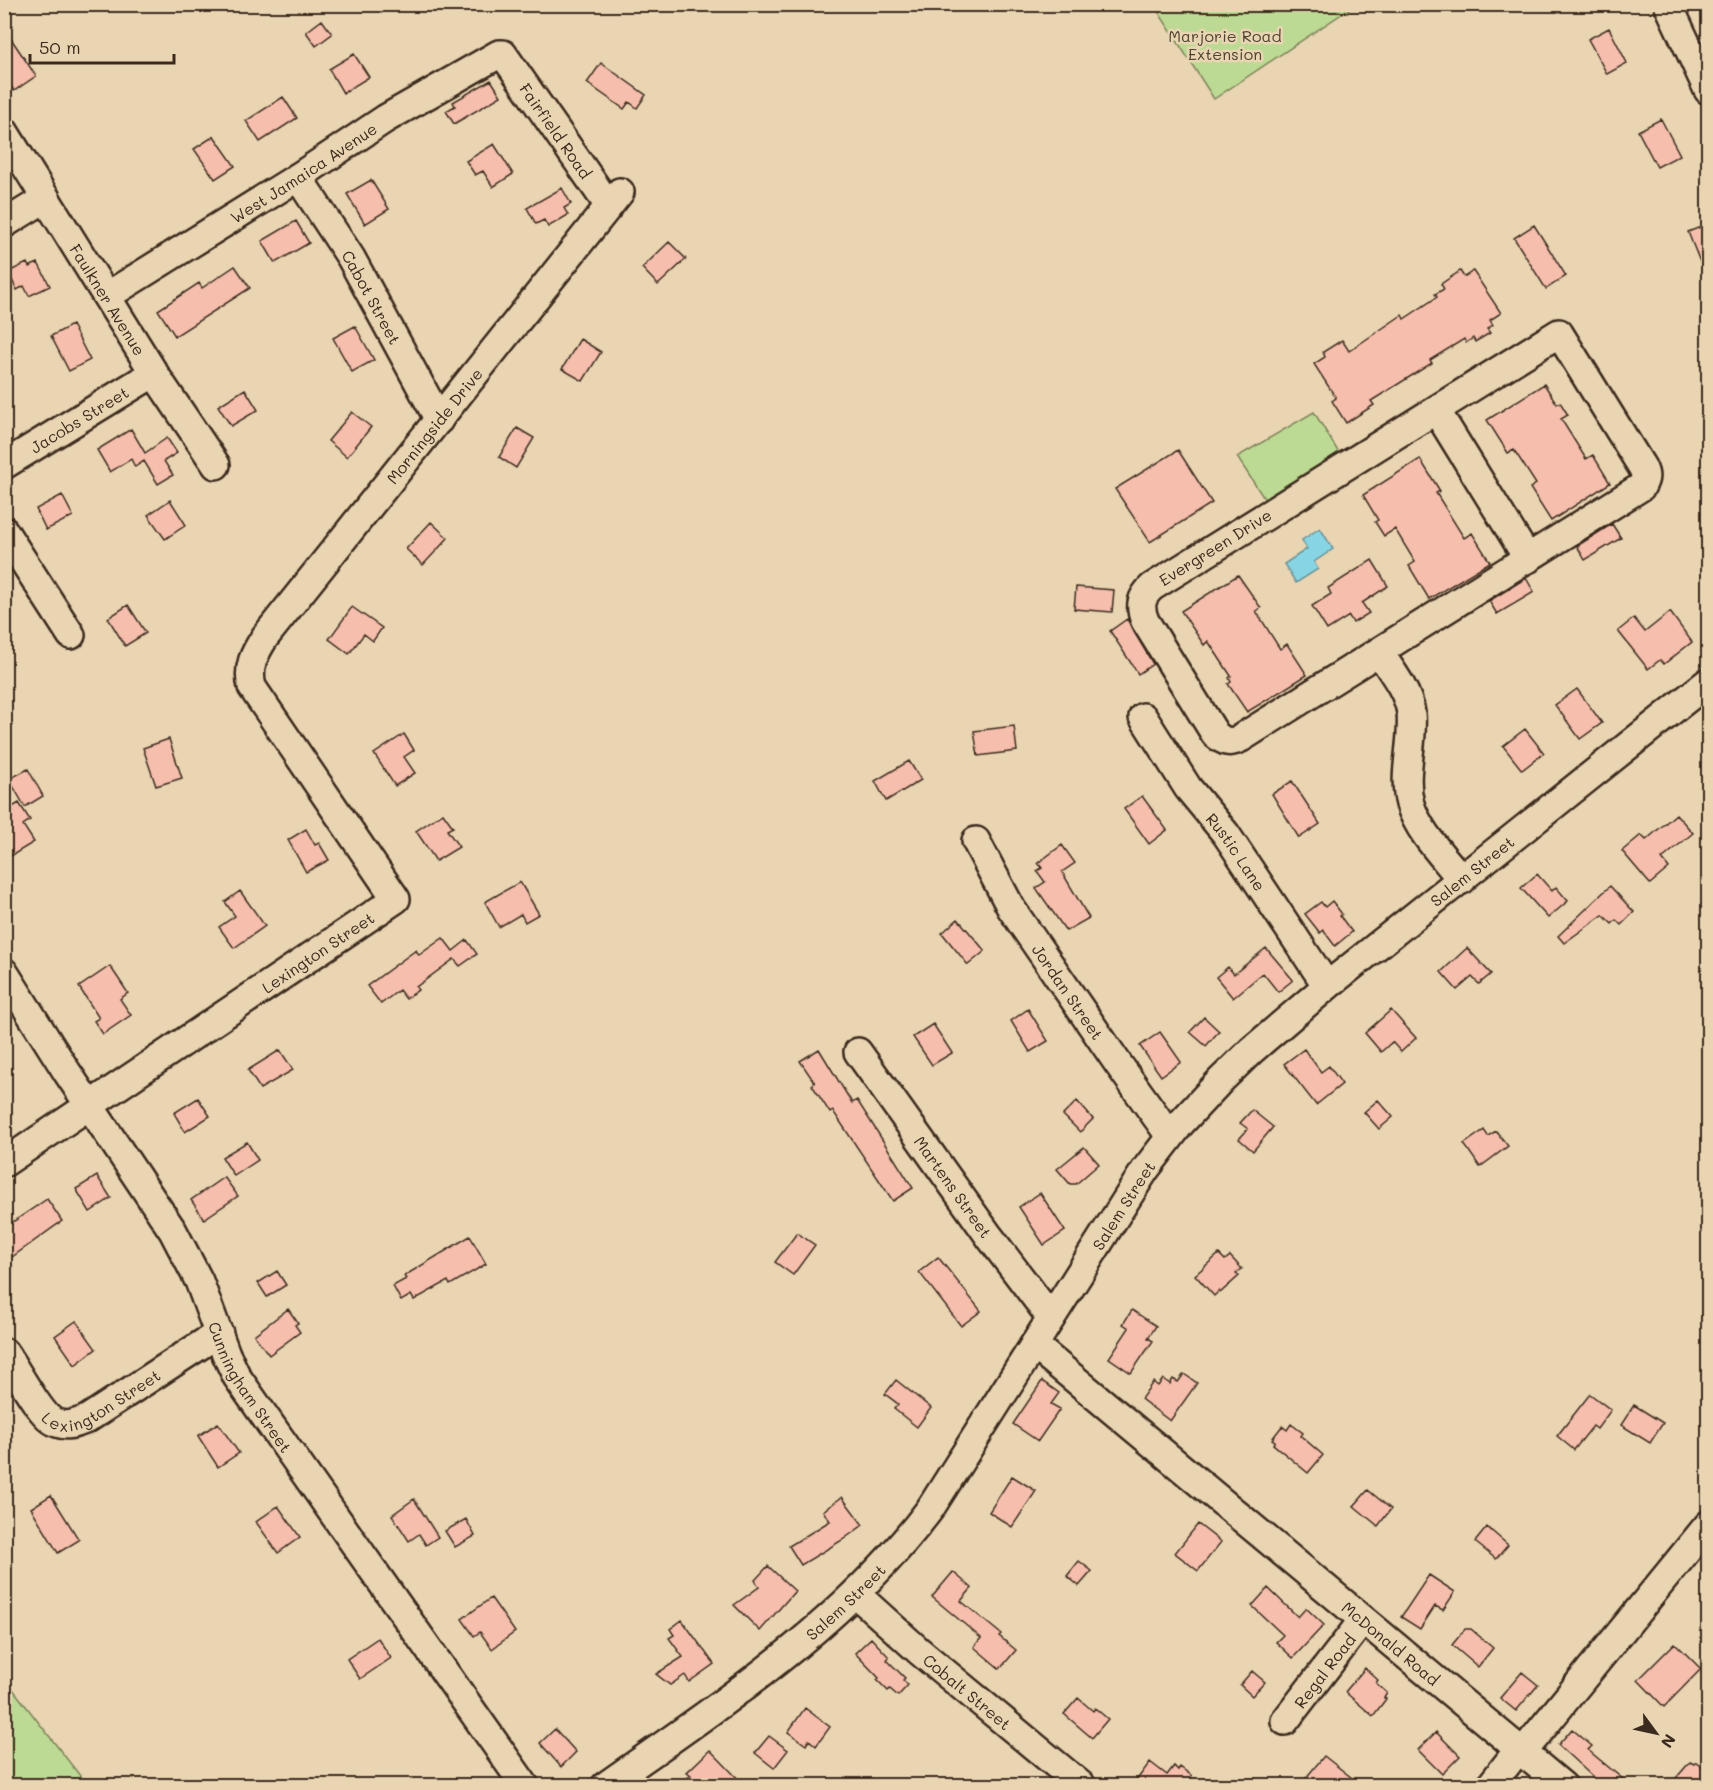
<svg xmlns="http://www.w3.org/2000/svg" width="1713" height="1790" font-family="Mali,sans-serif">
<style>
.green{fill:#bcda93;stroke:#7c8258;stroke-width:1.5}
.water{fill:#87d5e4;stroke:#699195;stroke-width:1.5}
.building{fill:#f6beac;stroke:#3b2a1e;stroke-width:1.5}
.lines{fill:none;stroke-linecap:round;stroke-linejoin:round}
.minor-casing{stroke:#3b2a1e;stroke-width:32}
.minor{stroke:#ead5b3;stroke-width:27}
.labels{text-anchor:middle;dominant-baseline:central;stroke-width:5;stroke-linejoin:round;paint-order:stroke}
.park-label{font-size:16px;fill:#4e4430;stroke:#ead5b3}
.street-label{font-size:16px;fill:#3b2a1e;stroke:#ead5b3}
</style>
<rect width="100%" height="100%" fill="#ead5b3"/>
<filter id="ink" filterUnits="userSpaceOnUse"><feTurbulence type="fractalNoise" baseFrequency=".0167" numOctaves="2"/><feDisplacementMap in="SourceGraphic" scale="12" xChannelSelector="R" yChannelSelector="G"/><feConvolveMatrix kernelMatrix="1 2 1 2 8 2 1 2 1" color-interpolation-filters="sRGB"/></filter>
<g filter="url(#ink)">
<path class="green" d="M1154,5H1355L1214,99Z
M1314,412L1342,458L1269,506L1237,457Z
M5,1679L84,1781L81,1785H5Z"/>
<path class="water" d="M1320,528L1333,549L1314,562L1318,569L1296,583L1284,564L1307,549L1302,540Z"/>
<path class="building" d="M322,20L332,34L316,46L306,32Z
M4,28L36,76L14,91L4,75Z
M1609,28L1627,63L1607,74L1588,39Z
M354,54L369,77L343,93L329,69Z
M601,63L646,95L637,108L629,102L624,109L587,83Z
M491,80L501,96L454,124L446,111L455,106L453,102Z
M283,97L297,118L260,142L246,121Z
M1661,119L1680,155L1657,167L1638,131Z
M214,136L235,166L215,179L194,149Z
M494,144L513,174L493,187L483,171L475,175L466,161Z
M371,180L389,209L365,224L347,194Z
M562,188L571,204L564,208L568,215L548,227L544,220L536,224L527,208Z
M296,221L309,243L275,263L262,241Z
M1708,224V282L1688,232Z
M1534,225L1566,276L1546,289L1514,238Z
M669,242L686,259L658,285L642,268Z
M27,263L29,267L38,263L50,286L29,296L24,286L17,290L8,272Z
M235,266L250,288L175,336L158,310L199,283L202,288Z
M1460,271L1464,277L1473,271L1501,313L1490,320L1493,325L1487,329L1490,333L1475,342L1473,338L1466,343L1464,339L1430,360L1432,363L1371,401L1374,405L1346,423L1332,401L1336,398L1314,364L1325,357L1323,352L1342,340L1349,351L1402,315L1404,319L1437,297L1435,294L1444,289L1441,284Z
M72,325L90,360L69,371L51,336Z
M355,326L374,360L352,372L333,338Z
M580,339L601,352L583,381L562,369Z
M1544,384L1557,404L1560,402L1568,415L1561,419L1586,459L1593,455L1610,483L1551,521L1530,488L1536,484L1514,450L1508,453L1487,420Z
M245,389L258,410L231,426L218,406Z
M352,412L371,427L347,457L328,441Z
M517,428L534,438L516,468L499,457Z
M131,429L145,453L167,438L177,453L164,461L173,475L158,484L144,461L135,467L131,459L110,472L97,450Z
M1178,450L1212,503L1150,542L1115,489Z
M1420,459L1440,491L1436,493L1464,538L1472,533L1490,562L1429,599L1409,566L1415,562L1395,529L1384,536L1375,522L1378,520L1363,495Z
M62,495L73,516L46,530L36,509Z
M170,500L186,525L165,539L148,515Z
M431,522L448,538L423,565L406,549Z
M1612,524L1621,538L1585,560L1577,546Z
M1372,560L1388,586L1362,603L1369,613L1353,623L1349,616L1327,630L1312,606L1331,594L1328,588Z
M1238,575L1261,608L1256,611L1280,649L1287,644L1307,675L1247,712L1228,684L1231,682L1229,678L1231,676L1208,641L1204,645L1181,611Z
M1526,578L1534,592L1497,614L1489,601Z
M1076,587L1114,590L1112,612L1074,609Z
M128,605L146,633L125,646L108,618Z
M352,607L382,628L373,641L364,634L349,654L329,639Z
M1670,612L1692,642L1664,664L1660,660L1648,669L1618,631L1634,618L1645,632Z
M1127,619L1153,664L1138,674L1110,631Z
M1577,689L1602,723L1580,739L1555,705Z
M1014,726L1017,751L978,756L974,731Z
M1525,729L1544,753L1522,770L1503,746Z
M404,734L414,750L404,757L415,773L395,786L374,754Z
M169,739L182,778L156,786L143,748Z
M909,761L921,780L886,801L875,781Z
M28,769L43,796L25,807L9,779Z
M1292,781L1320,824L1299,838L1272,794Z
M1142,796L1167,830L1149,844L1124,809Z
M19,803L30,820L23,825L34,842L11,856L4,845V812Z
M443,813L453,827L447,830L459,847L436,861L416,831Z
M1676,814L1693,833L1662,859L1669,868L1650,884L1622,851L1641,835L1646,840Z
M306,829L315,845L319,843L329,860L306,872L288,840Z
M1062,845L1075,863L1062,872L1089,918L1066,931L1036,888L1045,882L1037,871L1042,868L1038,863Z
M1537,874L1552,891L1556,887L1568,901L1548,918L1521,888Z
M520,882L539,914L525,922L521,914L499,927L485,902Z
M1610,886L1634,912L1621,925L1616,920L1612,924L1603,915L1564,943L1558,936Z
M240,891L265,926L234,948L219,927L235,916L225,902Z
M1332,901L1342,914L1340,916L1352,932L1335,946L1323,930L1320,933L1305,914L1321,902L1325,907Z
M958,919L985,951L968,965L942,933Z
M443,938L453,951L467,940L477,954L460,966L454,959L416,987L418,990L406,999L399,990L381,1004L367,986L416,950L419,955Z
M1266,948L1293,980L1278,992L1263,973L1233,998L1216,977L1228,967L1234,974Z
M1467,948L1491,974L1479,984L1472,977L1457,990L1441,972Z
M110,966L128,993L120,999L131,1015L103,1034L94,1021L99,1018L79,987Z
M1028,1009L1048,1041L1030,1052L1011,1021Z
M1391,1010L1416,1038L1401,1052L1392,1042L1381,1052L1365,1033Z
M1204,1017L1219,1031L1206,1046L1190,1032Z
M933,1024L952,1053L932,1065L913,1037Z
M1160,1032L1181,1062L1161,1076L1140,1046Z
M819,1049L852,1103L857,1100L913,1188L893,1201L833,1111L830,1113L812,1085L815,1083L800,1061Z
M1304,1049L1321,1072L1329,1066L1342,1084L1316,1105L1284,1064Z
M280,1050L293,1070L260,1089L248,1070Z
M198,1098L210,1116L185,1132L174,1113Z
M1378,1100L1393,1117L1379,1129L1364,1112Z
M1077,1101L1093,1119L1080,1132L1063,1115Z
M1252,1110L1273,1127L1253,1151L1239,1139L1248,1129L1240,1123Z
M1484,1130L1488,1136L1496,1131L1508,1146L1480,1167L1464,1144Z
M247,1142L258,1160L234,1176L222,1157Z
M1084,1147L1099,1164L1076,1184H1070L1057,1169Z
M97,1176L111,1198L90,1212L76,1189Z
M224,1177L238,1196L204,1219L191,1200Z
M1040,1193L1065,1231L1044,1245L1019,1207Z
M47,1199L62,1221L12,1257L4,1247V1228Z
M797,1233L815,1245L793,1275L775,1262Z
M470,1236L486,1264L450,1285L448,1281L414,1300L411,1295L401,1301L393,1286L406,1279L404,1276Z
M1219,1254L1225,1260L1230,1256L1242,1269L1236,1274L1239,1276L1220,1293L1219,1291L1214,1296L1195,1275Z
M938,1257L981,1311L961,1326L919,1272Z
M277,1271L286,1285L267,1297L258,1283Z
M288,1309L298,1323L295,1325L300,1332L269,1355L254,1335Z
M1132,1310L1156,1326L1148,1338L1153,1341L1131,1373L1109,1358L1129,1328L1123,1324Z
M76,1321L96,1349L75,1365L55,1336Z
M1184,1374L1197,1383L1170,1421L1141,1399L1153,1382L1158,1386L1163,1379L1170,1384L1173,1379L1178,1382Z
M896,1380L931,1408L917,1427L894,1409L898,1404L885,1394Z
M1042,1381L1059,1393L1051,1404L1060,1409L1038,1441L1013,1424Z
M1590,1394L1611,1410L1597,1429L1593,1426L1574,1450L1557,1436Z
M1634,1405L1663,1423L1650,1443L1621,1425Z
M218,1423L239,1453L218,1467L198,1436Z
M1291,1424L1303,1433L1301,1436L1323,1455L1308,1473L1273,1444L1275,1441L1272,1439L1282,1426L1287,1430Z
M1012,1476L1036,1491L1012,1527L989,1512Z
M1368,1490L1391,1509L1378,1526L1354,1506Z
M51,1495L79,1540L58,1553L31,1508Z
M842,1497L863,1525L844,1539L801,1565L789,1546L830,1521L823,1511Z
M414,1499L438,1537L426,1545L419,1534L409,1541L392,1515Z
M278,1506L300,1537L278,1553L256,1522Z
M466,1519L475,1536L455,1547L445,1531Z
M1198,1524L1221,1542L1198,1571L1175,1553Z
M1487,1527L1508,1545L1496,1559L1475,1542Z
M1079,1561L1092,1571L1079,1586L1067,1576Z
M768,1566L795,1591L760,1631L734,1605L759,1587L755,1580Z
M953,1572L972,1588L961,1601L1001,1634L999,1636L1016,1650L1000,1669L974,1647L981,1638L932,1597Z
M1429,1575L1455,1592L1443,1610L1435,1606L1420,1629L1401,1617Z
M1268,1588L1298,1617L1306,1608L1324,1625L1293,1658L1276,1642L1283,1635L1252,1606Z
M491,1598L515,1632L492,1649L480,1632L474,1636L462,1619Z
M682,1620L714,1664L689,1682L685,1675L670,1685L656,1674L683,1657L669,1638L674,1635L670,1629Z
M1465,1629H1471L1493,1648L1478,1667L1452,1645Z
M378,1638L391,1658L360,1679L347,1659Z
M871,1638L889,1657L887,1660L905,1678L903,1680L908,1685L898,1696L890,1689L888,1691L877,1680L879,1678L855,1653Z
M1675,1643L1701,1669L1664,1707L1638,1680Z
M1365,1668L1378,1680L1376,1683L1387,1693L1384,1698L1386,1699L1373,1716L1345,1692Z
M1252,1671L1265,1682L1252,1696L1240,1685Z
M1522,1672L1538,1685L1516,1711L1500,1698Z
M1078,1698L1093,1711L1095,1708L1108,1719L1092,1738L1064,1714Z
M805,1708L830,1727L816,1746L809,1740L806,1745L788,1732Z
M555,1729L576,1752L561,1767L540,1743Z
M1572,1729L1592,1746L1588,1750L1630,1785H1586L1593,1777L1558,1745Z
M1436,1732L1460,1756L1442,1774L1418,1750Z
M769,1736L788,1750L774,1768L755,1753Z
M710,1750L717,1757L744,1785H679L691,1775L687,1772Z
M1324,1756L1361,1785H1300Z
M1150,1762L1167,1775L1174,1766L1178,1770L1180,1767L1192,1776L1190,1779L1199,1785H1133Z
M1690,1762L1694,1764L1696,1762L1708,1773V1785H1670Z"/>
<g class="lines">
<defs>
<g id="minor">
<path d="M1668,4L1708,90"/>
<path id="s1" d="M4,131L154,373L216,465"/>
<path id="s2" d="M298,177L351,258L439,420"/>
<path d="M4,224L46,198"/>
<path id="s3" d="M107,296L298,177L385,119L499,54H503L609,206"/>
<path d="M1559,333L1642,467C1646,475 1646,479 1641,487L1241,738C1230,744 1224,742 1215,734L1145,621C1139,606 1141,597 1152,587Z"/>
<path d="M1436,410L1528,559"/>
<path id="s4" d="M4,465L154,373"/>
<path d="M4,531L71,635"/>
<path d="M1379,652C1391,670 1408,691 1411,713C1414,743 1402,774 1410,804C1419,833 1444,857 1462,880"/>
<path id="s5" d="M1143,717L1188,788L1226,834L1327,986"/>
<path id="s6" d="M976,841L1011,908L1119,1065L1170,1136"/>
<path id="s7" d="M4,972L67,1072L173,1231L199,1281L226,1354L237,1377L525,1786"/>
<path id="s8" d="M858,1052L989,1236L1051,1318"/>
<path id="s9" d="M4,1163L396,899L252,687C247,667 254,654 265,637L620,192"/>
<path id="s10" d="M1034,1345L1563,1786"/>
<path id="s11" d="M4,1352C15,1367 40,1416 55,1422C66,1428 77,1423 87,1419L219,1333"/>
<path id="s12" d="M856,1594L919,1651L1082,1786"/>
<path id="s13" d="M1285,1721L1363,1620"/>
<path d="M1523,1752L1708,1525"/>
<path id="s14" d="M605,1786C721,1704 844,1624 930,1509L1145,1170L1181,1123L1221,1080L1252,1050L1327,986L1708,682"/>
<path d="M1490,1786L1519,1749"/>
</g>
</defs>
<use href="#minor" class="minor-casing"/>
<use href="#minor" class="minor"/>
</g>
</g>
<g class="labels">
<g class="park-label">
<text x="1225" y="35">Marjorie Road<tspan x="1225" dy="18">Extension</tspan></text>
</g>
<g class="street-label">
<text stroke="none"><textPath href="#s3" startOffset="558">Fairfield Road</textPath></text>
<text stroke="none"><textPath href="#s3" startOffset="232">West Jamaica Avenue</textPath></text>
<text stroke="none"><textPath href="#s2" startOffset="141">Cabot Street</textPath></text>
<text stroke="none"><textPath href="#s1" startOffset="198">Faulkner Avenue</textPath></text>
<text stroke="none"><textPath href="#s4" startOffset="88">Jacobs Street</textPath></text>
<text stroke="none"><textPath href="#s9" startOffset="1053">Morningside Drive</textPath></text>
<text transform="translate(1215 547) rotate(-32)">Evergreen Drive</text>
<text stroke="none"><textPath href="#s5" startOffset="164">Rustic Lane</textPath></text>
<text stroke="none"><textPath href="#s14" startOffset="1275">Salem Street</textPath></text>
<text stroke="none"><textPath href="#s9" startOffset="378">Lexington Street</textPath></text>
<text stroke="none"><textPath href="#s6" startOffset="177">Jordan Street</textPath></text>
<text stroke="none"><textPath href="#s8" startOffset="165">Martens Street</textPath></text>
<text stroke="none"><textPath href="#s14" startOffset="789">Salem Street</textPath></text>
<text stroke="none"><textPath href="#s7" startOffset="484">Cunningham Street</textPath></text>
<text stroke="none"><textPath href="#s11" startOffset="140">Lexington Street</textPath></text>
<text stroke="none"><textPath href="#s14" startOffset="303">Salem Street</textPath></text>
<text stroke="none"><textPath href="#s10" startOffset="465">McDonald Road</textPath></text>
<text stroke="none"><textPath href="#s13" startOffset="64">Regal Road</textPath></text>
<text stroke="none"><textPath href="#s12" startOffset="148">Cobalt Street</textPath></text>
</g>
</g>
<rect width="1713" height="1790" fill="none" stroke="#ead5b3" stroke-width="24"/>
<rect x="12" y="12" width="1689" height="1766" fill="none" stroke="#3b2a1e" stroke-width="2" filter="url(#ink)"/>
<g transform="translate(1656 1733) rotate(123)" stroke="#ead5b3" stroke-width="4.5" paint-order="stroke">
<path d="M0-4.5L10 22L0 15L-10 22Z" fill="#3b2a1e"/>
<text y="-9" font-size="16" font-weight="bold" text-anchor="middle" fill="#3b2a1e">N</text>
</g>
<path d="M30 54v9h144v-9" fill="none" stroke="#3b2a1e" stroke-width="3"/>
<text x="39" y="54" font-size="18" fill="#3b2a1e" stroke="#ead5b3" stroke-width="4.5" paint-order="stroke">50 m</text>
</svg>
